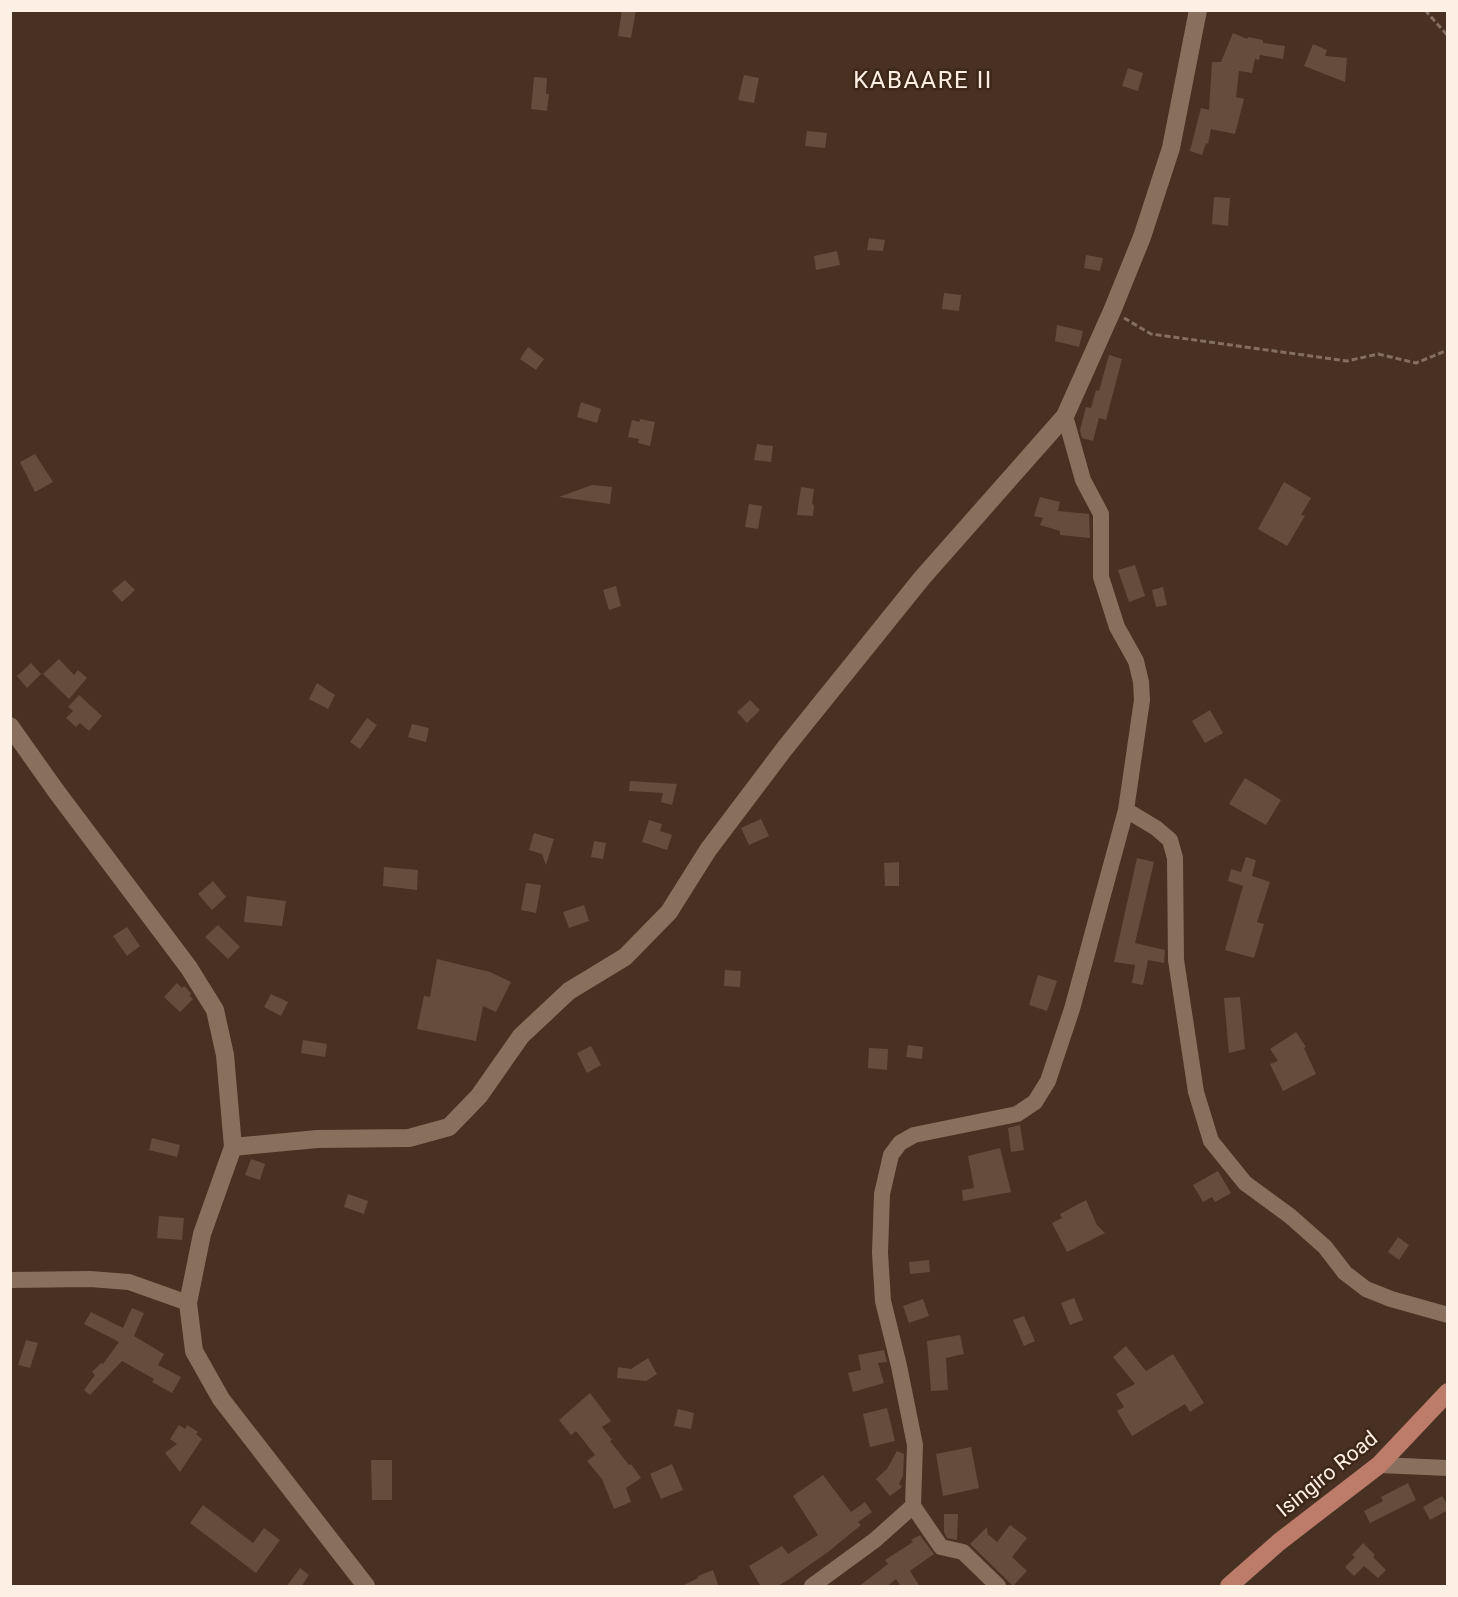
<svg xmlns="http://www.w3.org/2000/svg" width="1458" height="1597" font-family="Roboto,sans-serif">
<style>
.building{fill:#654d3d}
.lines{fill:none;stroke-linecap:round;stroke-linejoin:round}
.path{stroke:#836f61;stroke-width:3;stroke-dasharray:6 3;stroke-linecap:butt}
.street{stroke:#896f5e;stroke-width:16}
.secondary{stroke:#896f5e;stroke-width:18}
.primary{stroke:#bd7b69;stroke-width:18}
.labels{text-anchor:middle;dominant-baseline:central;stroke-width:5;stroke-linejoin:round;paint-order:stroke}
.street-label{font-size:21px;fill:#feefe5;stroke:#3d2718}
.quarter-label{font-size:24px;letter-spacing:1.5px;fill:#feefe5;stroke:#3d2718}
</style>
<rect width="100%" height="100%" fill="#483122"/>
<path class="building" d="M622,10H636L631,38L618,36Z
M1233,33L1247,39L1248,37L1263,40V43L1285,46L1283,59L1260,55L1259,60L1255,59L1252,73L1239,71L1236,97L1244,99L1235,134L1211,129L1208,144L1206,143L1202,155L1190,151L1201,108L1209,110L1212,62H1221Z
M1313,44L1327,50L1325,56L1347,58L1345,82L1304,66Z
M1128,68L1143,73L1138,91L1122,86Z
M744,75L759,78L754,103L738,100Z
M534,77L547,78L546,94H549L547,111L531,109Z
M807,131L827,133L825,148L805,146Z
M1214,197L1230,198L1228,226L1212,224Z
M869,238L885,240L883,251L867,250Z
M837,251L840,265L816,270L814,256Z
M1086,255L1103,258L1100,271L1084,268Z
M944,293L961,295L959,311L942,309Z
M1057,325L1083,331L1079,347L1055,341Z
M528,347L544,359L536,370L520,359Z
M1109,355L1122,359L1106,420L1099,418L1093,441L1082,438L1080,430L1086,407L1091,408L1096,390L1099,391Z
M581,402L601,409L597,423L577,417Z
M640,419L655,422L650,446L638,443L639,439L628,437L632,420L639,422Z
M757,444L773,446L771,462L754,460Z
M35,454L53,482L35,492L20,462Z
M1284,482L1311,498L1301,515L1305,516L1287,546L1258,529Z
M592,485L612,487L610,504L559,497Z
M801,487L814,489L812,504L814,505L813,516L797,515Z
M1040,497L1060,502L1058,511L1089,514L1090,538L1060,535V531L1040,525L1043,518L1034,516Z
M749,504L762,506L758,529L745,527Z
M1135,565L1145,596L1129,602L1118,570Z
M125,580L135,590L122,602L112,591Z
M616,586L621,606L609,610L603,590Z
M1163,587L1167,605L1156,607L1152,590Z
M59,659L74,675L78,670L87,678L69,699L43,674Z
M31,663L41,674L27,688L17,676Z
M317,683L335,695L328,709L309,699Z
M79,695L102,716L89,731L80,723L76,727L66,718L73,711L68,707Z
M750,700L760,710L747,723L737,712Z
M1210,710L1223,733L1205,743L1192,721Z
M367,718L377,725L360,749L350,742Z
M412,724L429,728L426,742L408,737Z
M1245,778L1281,800L1266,825L1229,804Z
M630,781L677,784L672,805L661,802L663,793L629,791Z
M761,819L769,836L749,845L741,828Z
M649,820L662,824L660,831L672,835L667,850L642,842Z
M534,833L554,839L546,865L542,854L529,850Z
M594,841L606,843L603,859L591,857Z
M1246,857L1256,860L1252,876L1270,882L1257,922L1264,924L1254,958L1225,950L1243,886L1228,881L1231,869L1241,872Z
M1137,858L1154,862L1135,943L1165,950L1164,963L1148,960L1143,985L1132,983L1135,965L1114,962Z
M899,862V886H885L884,863Z
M384,867L418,870L417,890L383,886Z
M213,881L226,897L212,910L198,894Z
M526,883L541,885L536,913L521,910Z
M247,896L286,901L282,926L244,922Z
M584,905L589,921L569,928L563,912Z
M218,925L240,947L228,959L205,937Z
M127,927L140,946L127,956L113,936Z
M437,959L490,972L511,982L496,1012L483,1006L476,1041L417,1029L424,996L430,997Z
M725,970L741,971L740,987L724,986Z
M1038,975L1057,981L1047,1011L1029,1005Z
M177,983L182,988L184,986L191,993L190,996L193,999L180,1012L164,997Z
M271,994L288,1002L281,1016L264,1007Z
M1240,997L1245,1049L1229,1053L1224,998Z
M1296,1032L1306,1047L1304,1048L1316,1074L1283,1091L1270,1064L1278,1061L1270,1049Z
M303,1040L327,1044L325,1057L301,1053Z
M908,1045L923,1047L922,1059L906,1057Z
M591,1046L601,1065L587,1073L577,1053Z
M869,1048L888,1049L887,1070L868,1068Z
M1020,1125L1024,1150L1011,1152L1008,1128Z
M152,1138L180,1145L177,1157L149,1150Z
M1000,1148L1011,1192L963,1201L962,1190L974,1188L968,1156Z
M251,1159L265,1164L260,1180L245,1175Z
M1218,1171L1231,1193L1215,1202L1212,1197L1203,1202L1193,1185Z
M348,1194L368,1201L364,1214L344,1207Z
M1086,1200L1097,1225L1105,1233L1067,1252L1052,1223L1062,1218L1060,1214Z
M159,1216L184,1218L182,1240L157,1238Z
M1398,1237L1409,1245L1399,1260L1388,1252Z
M929,1260L930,1272L910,1274L909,1262Z
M1074,1298L1083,1320L1070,1325L1061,1303Z
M923,1299L929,1316L909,1323L903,1306Z
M132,1308L144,1313L134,1336L164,1354L158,1365L181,1377L172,1393L152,1382L154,1379L122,1361L90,1395L84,1390L95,1375L92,1372L101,1363L103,1364L119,1342L84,1324L91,1312L123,1328Z
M1024,1316L1035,1341L1024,1346L1013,1320Z
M960,1335L964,1354L946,1358L948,1390L931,1391L927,1341Z
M26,1340L38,1343L30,1368L18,1365Z
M1126,1346L1146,1371L1173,1354L1204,1403L1190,1412L1185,1404L1132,1436L1117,1411L1124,1407L1116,1394L1135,1384L1113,1357Z
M884,1350L887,1362L878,1363L884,1383L853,1392L848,1373L861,1370L858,1355Z
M648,1358L657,1374L646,1381L617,1378L618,1367L631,1369Z
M590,1393L611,1421L602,1427L612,1440L610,1441L629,1465L631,1464L641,1478L626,1488L631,1502L614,1509L602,1479L587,1461L595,1455L576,1431L571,1435L559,1420Z
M887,1408L895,1441L870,1447L863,1414Z
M678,1409L694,1413L691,1429L674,1426Z
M179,1425L185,1429L187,1425L198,1432L196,1434L202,1439L180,1472L165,1453L177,1444L170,1439Z
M971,1447L979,1488L943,1496L936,1454Z
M897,1451L904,1454L903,1476L899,1484L902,1487L890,1496L876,1479L887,1469Z
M371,1460H392V1500H372Z
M672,1464L683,1490L661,1499L650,1474Z
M823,1475L851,1512L865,1502L872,1512L858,1522L861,1525L828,1552L788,1580L776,1587H761L749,1566L782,1546L788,1554L818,1535L793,1496Z
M1408,1483L1416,1500L1370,1523L1364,1511L1383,1501L1381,1497Z
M1442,1496L1448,1505V1510L1430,1520L1423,1507Z
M203,1505L253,1543L264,1528L280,1540L256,1573L190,1523Z
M944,1514H958L957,1540L947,1538L944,1532Z
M1010,1525L1027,1538L1012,1557L1027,1571L1013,1586L970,1544L987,1527L988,1536L989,1535L997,1542Z
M920,1535L934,1554L910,1571L920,1587H901L896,1579L886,1587H858L888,1564L885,1560L913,1542L911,1540Z
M1363,1543L1375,1555L1373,1557L1386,1570L1378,1578L1364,1566L1354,1576L1345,1567L1355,1557L1352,1555Z
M300,1568L309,1575L301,1587H286Z
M713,1570L719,1587H680L698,1578V1576Z"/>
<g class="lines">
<path class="path" d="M1425,10L1448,36
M1124,318L1151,334L1347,361L1378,354L1416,363L1448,350"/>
<path class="street" d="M1065,416L1083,480L1101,514V577L1117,627L1136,661L1141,682L1142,700L1126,810L1156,828L1170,840L1175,858L1176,960L1196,1092L1211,1141L1245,1183L1290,1216L1325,1247L1345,1273L1366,1289L1391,1299L1448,1315
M10,1280L90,1279L129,1282L188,1303
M1379,1465L1448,1468
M913,1506L941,1547L963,1552L998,1586
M812,1586L875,1540L913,1506L915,1445L899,1366L883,1301L880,1253L882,1194L891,1155L900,1143L914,1135L1017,1114L1035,1102L1048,1081L1072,1009L1126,810"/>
<path class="secondary" d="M10,726L56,791L189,968L215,1010L225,1055L233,1147L202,1234L188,1303L194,1351L221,1399L366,1586
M233,1147L317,1139L409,1138L449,1127L479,1096L521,1036L569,991L625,957L669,912L708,850L785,748L922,578L1065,416L1112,311L1142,237L1171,148L1198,10"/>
<path class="primary" d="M1229,1586L1279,1542L1379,1465L1448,1392"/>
</g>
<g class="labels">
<g class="street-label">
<text transform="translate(1327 1474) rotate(-39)">Isingiro Road</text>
</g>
<g class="quarter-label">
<text x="923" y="80">KABAARE II</text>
</g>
</g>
<rect width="1458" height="1597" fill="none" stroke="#feefe5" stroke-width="24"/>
</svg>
